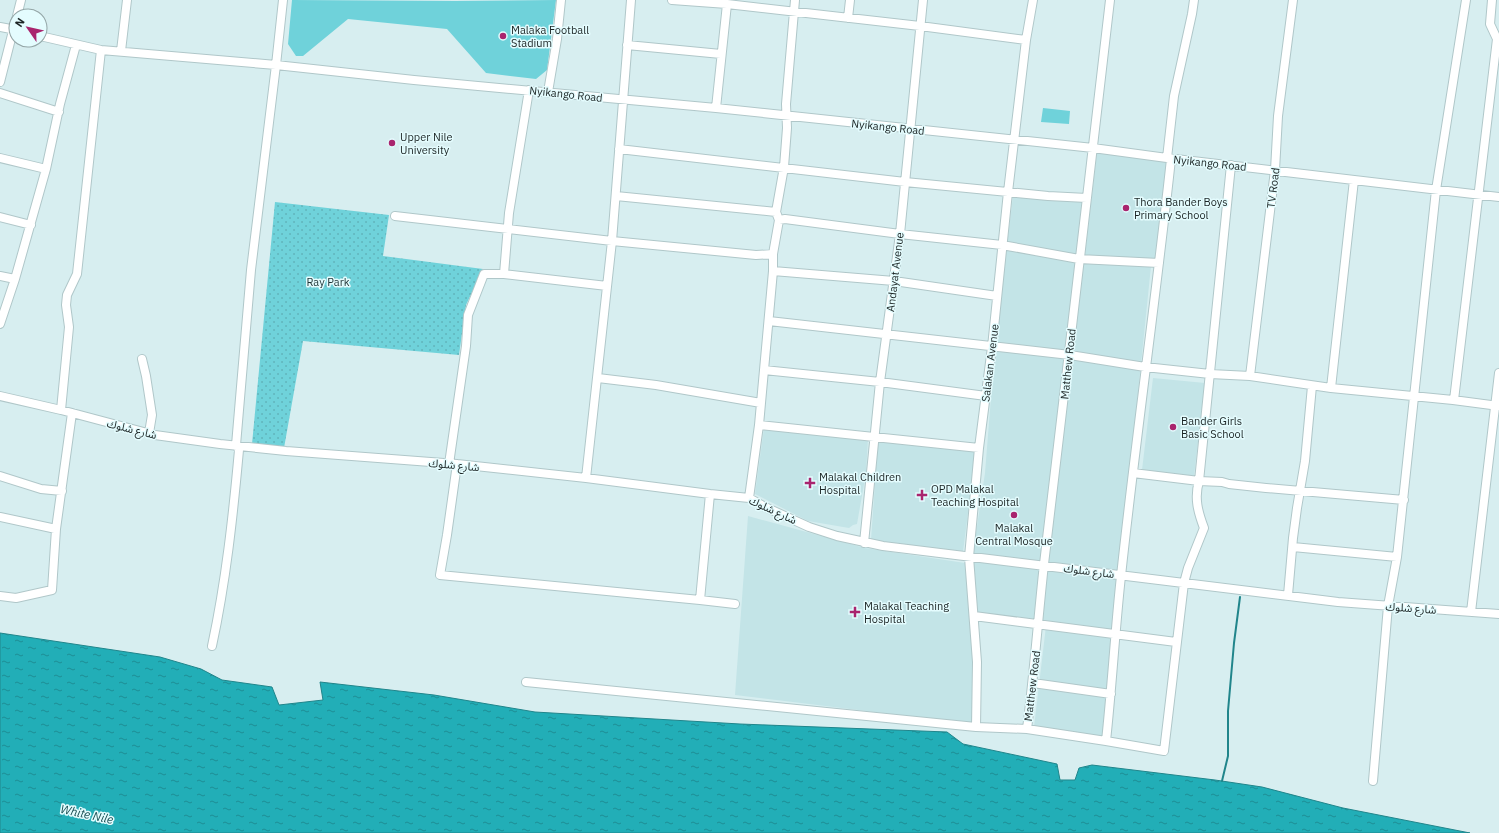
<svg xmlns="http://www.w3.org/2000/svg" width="1499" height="833" font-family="'IBM Plex Sans','Noto Sans Arabic',sans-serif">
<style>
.built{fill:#c3e4e7}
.green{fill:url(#green-dots)}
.pitch{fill:#6fd2da}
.water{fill:url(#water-ripples);stroke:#20858b}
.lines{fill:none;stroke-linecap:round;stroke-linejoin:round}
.stream{stroke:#20858b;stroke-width:2}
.minor-casing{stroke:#b0c7c9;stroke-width:10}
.minor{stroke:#fff;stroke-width:8}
.poi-dot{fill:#a9246e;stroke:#e4fcfe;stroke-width:1.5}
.labels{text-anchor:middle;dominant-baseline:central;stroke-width:3;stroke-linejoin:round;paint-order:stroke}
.poi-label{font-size:11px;fill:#1b2424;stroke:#e4fcfe;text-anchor:start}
.street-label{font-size:11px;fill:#1b2424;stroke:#e4fcfe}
.park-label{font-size:11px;fill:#1c3234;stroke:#e4fcfe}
.water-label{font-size:12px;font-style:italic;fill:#1a5054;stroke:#e4fcfe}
</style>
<defs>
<pattern id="green-dots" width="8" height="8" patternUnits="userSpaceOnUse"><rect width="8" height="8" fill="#6fd2da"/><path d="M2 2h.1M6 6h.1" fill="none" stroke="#60b4bb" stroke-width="1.8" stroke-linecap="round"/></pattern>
<pattern id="water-ripples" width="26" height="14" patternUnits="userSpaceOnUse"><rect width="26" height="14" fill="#22aeb7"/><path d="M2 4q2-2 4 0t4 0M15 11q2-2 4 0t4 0" fill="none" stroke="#1d8d95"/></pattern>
</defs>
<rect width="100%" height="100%" fill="#d7eef0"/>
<path class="built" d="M1097,152L1168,160L1156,260L1085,255Z
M1013,196L1082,200L1078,256L1151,266L1103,737L1034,727L1046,626L977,616L971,553H973L985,473L996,334Z
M1153,378L1205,383L1194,476L1142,470Z
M764,428L868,439L866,473L857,524L853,525L849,528L808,521L755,494Z
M878,440L976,450L963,552L871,540Z
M748,516L865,548L965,563L974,662L973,724L735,695Z"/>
<path class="green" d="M275,202L389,215L383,256L483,269L466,305L459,355L303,341L284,448L252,444Z"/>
<path class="pitch" d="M292,0L455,1L556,0L547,70L536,79L486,73L447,29L348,19L303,56H296L288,44Z
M1043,108L1070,111L1069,124L1041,122Z"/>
<path class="water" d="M0,633L160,657L201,669L222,680L272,687L279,705L323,700L320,682L434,695L535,712L740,724L947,732L963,744L1057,764L1060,780H1075L1079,768L1092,765L1215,780L1262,787L1343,808L1470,833H0Z"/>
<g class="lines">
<path class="stream" d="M1222,781L1228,756V711L1234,643L1240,597"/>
<defs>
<path id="minor" d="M672,0L727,4L920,26L1026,40
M17,16L21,0
M848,18L850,0
M0,27L16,30
M40,36L101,50L276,65L414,80L716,108L1093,148L1167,158L1499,197
M627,45L721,54
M121,51L127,0
M0,82L16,19
M548,92L557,39L561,0
M0,93L59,112
M716,108L727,4
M619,149L905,182L1048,196L1087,198
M0,158L46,169
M1167,158L1174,96L1192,14L1194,0
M616,196L776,212
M395,216L612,241L756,255L773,254
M0,217L31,225
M779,220L785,219L900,234L1002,245L1079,259L1159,263
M773,271L894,281L997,296
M504,274L607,286
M0,276L15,279
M769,321L1070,355L1145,367L1210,374L1250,376L1331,388L1453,400L1499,406
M0,324L15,279L46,169L60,104L76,45
M142,359L146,376L152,415L149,433
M764,370L880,382L986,396
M1250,376L1275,170L1278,116L1293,0
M598,378L656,385L761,403
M1331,388L1354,180
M0,396L61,410L155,435L220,444L286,451L457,464L586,478L710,494L749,498L765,507L809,527L837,536L883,546L1338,602L1499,614
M1454,400L1497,39L1490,24L1492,0
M61,410L69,327L66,305L67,295L77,274L101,50
M759,425L979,448
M449,464L466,346L468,315L484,274H504L509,213L529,90
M457,464L447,535L440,575L700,600
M1133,473L1199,481L1222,482L1229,484L1266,488L1404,500
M0,476L41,489L62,491
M586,478L612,241L631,0
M710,494L700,600L735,604
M749,498L759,425L773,271V254L779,220L776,212L784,167L787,128L786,104L795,0
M0,517L56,529
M864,543L880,382L900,234L923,0
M1293,547L1397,557
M1288,595L1293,538L1297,508L1305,461L1312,386
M0,596L16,598L52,590L56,529L72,413
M1471,612L1499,373
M974,616L1176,642
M212,646C226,581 233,516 239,450L236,445L251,270L276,65L283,0
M526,682L976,727L1027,729L1106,741C1112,686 1115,631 1121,576C1136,436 1156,298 1171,159
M1033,683L1111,694
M976,727L977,662L969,557L979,448L992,347L1008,192L1026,40L1033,0
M1027,729C1034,674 1038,619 1044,564C1066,376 1089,188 1110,0
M1106,741L1164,751L1184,583L1188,568L1204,528C1198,512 1194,498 1199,481L1231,165
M1373,781L1388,606L1397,557L1436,190L1466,0"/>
</defs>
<use href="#minor" class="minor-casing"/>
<use href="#minor" class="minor"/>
</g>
<g class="poi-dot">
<circle cx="503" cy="36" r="4"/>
<circle cx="392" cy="143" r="4"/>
<circle cx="1126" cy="208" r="4"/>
<circle cx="1173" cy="427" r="4"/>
<path d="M808 477h4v4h4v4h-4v4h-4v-4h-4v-4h4z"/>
<path d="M920 489h4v4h4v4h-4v4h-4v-4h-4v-4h4z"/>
<circle cx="1014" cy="515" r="4"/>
<path d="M853 606h4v4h4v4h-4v4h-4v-4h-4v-4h4z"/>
</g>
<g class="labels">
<g class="poi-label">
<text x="511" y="30">Malaka Football<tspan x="511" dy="13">Stadium</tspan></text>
<text x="400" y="137">Upper Nile<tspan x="400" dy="13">University</tspan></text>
<text x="1134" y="202">Thora Bander Boys<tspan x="1134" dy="13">Primary School</tspan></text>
<text x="1181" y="421">Bander Girls<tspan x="1181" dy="13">Basic School</tspan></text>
<text x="819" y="477">Malakal Children<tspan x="819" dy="13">Hospital</tspan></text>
<text x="931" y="489">OPD Malakal<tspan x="931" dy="13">Teaching Hospital</tspan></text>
<text x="1014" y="528" text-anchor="middle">Malakal<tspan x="1014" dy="13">Central Mosque</tspan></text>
<text x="864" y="606">Malakal Teaching<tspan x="864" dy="13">Hospital</tspan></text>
</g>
<g class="street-label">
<text transform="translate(566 94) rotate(6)">Nyikango Road</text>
<text transform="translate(888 127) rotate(6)">Nyikango Road</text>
<text transform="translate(1210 163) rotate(6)">Nyikango Road</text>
<text transform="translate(1273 188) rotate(-83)">TV Road</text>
<text transform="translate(895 272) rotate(-83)">Andayat Avenue</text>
<text transform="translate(990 363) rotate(-83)">Salakan Avenue</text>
<text transform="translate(1068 364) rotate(-84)">Matthew Road</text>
<text transform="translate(132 429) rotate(14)">شارع شلوك</text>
<text transform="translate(454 465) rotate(5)">شارع شلوك</text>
<text transform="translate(773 510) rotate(25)">شارع شلوك</text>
<text transform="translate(1089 571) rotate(7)">شارع شلوك</text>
<text transform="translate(1411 608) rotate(4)">شارع شلوك</text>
<text transform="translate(1032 686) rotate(-83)">Matthew Road</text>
</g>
<g class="park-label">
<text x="328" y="282">Ray Park</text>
</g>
<g class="water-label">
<text transform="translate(87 814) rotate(12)">White Nile</text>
</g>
</g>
<g transform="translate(28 28) rotate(304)"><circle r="19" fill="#e4fcfe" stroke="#94a6a7"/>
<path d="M0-3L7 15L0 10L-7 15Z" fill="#a9246e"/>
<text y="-6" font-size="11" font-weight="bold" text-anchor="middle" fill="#1b2424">N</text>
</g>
</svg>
